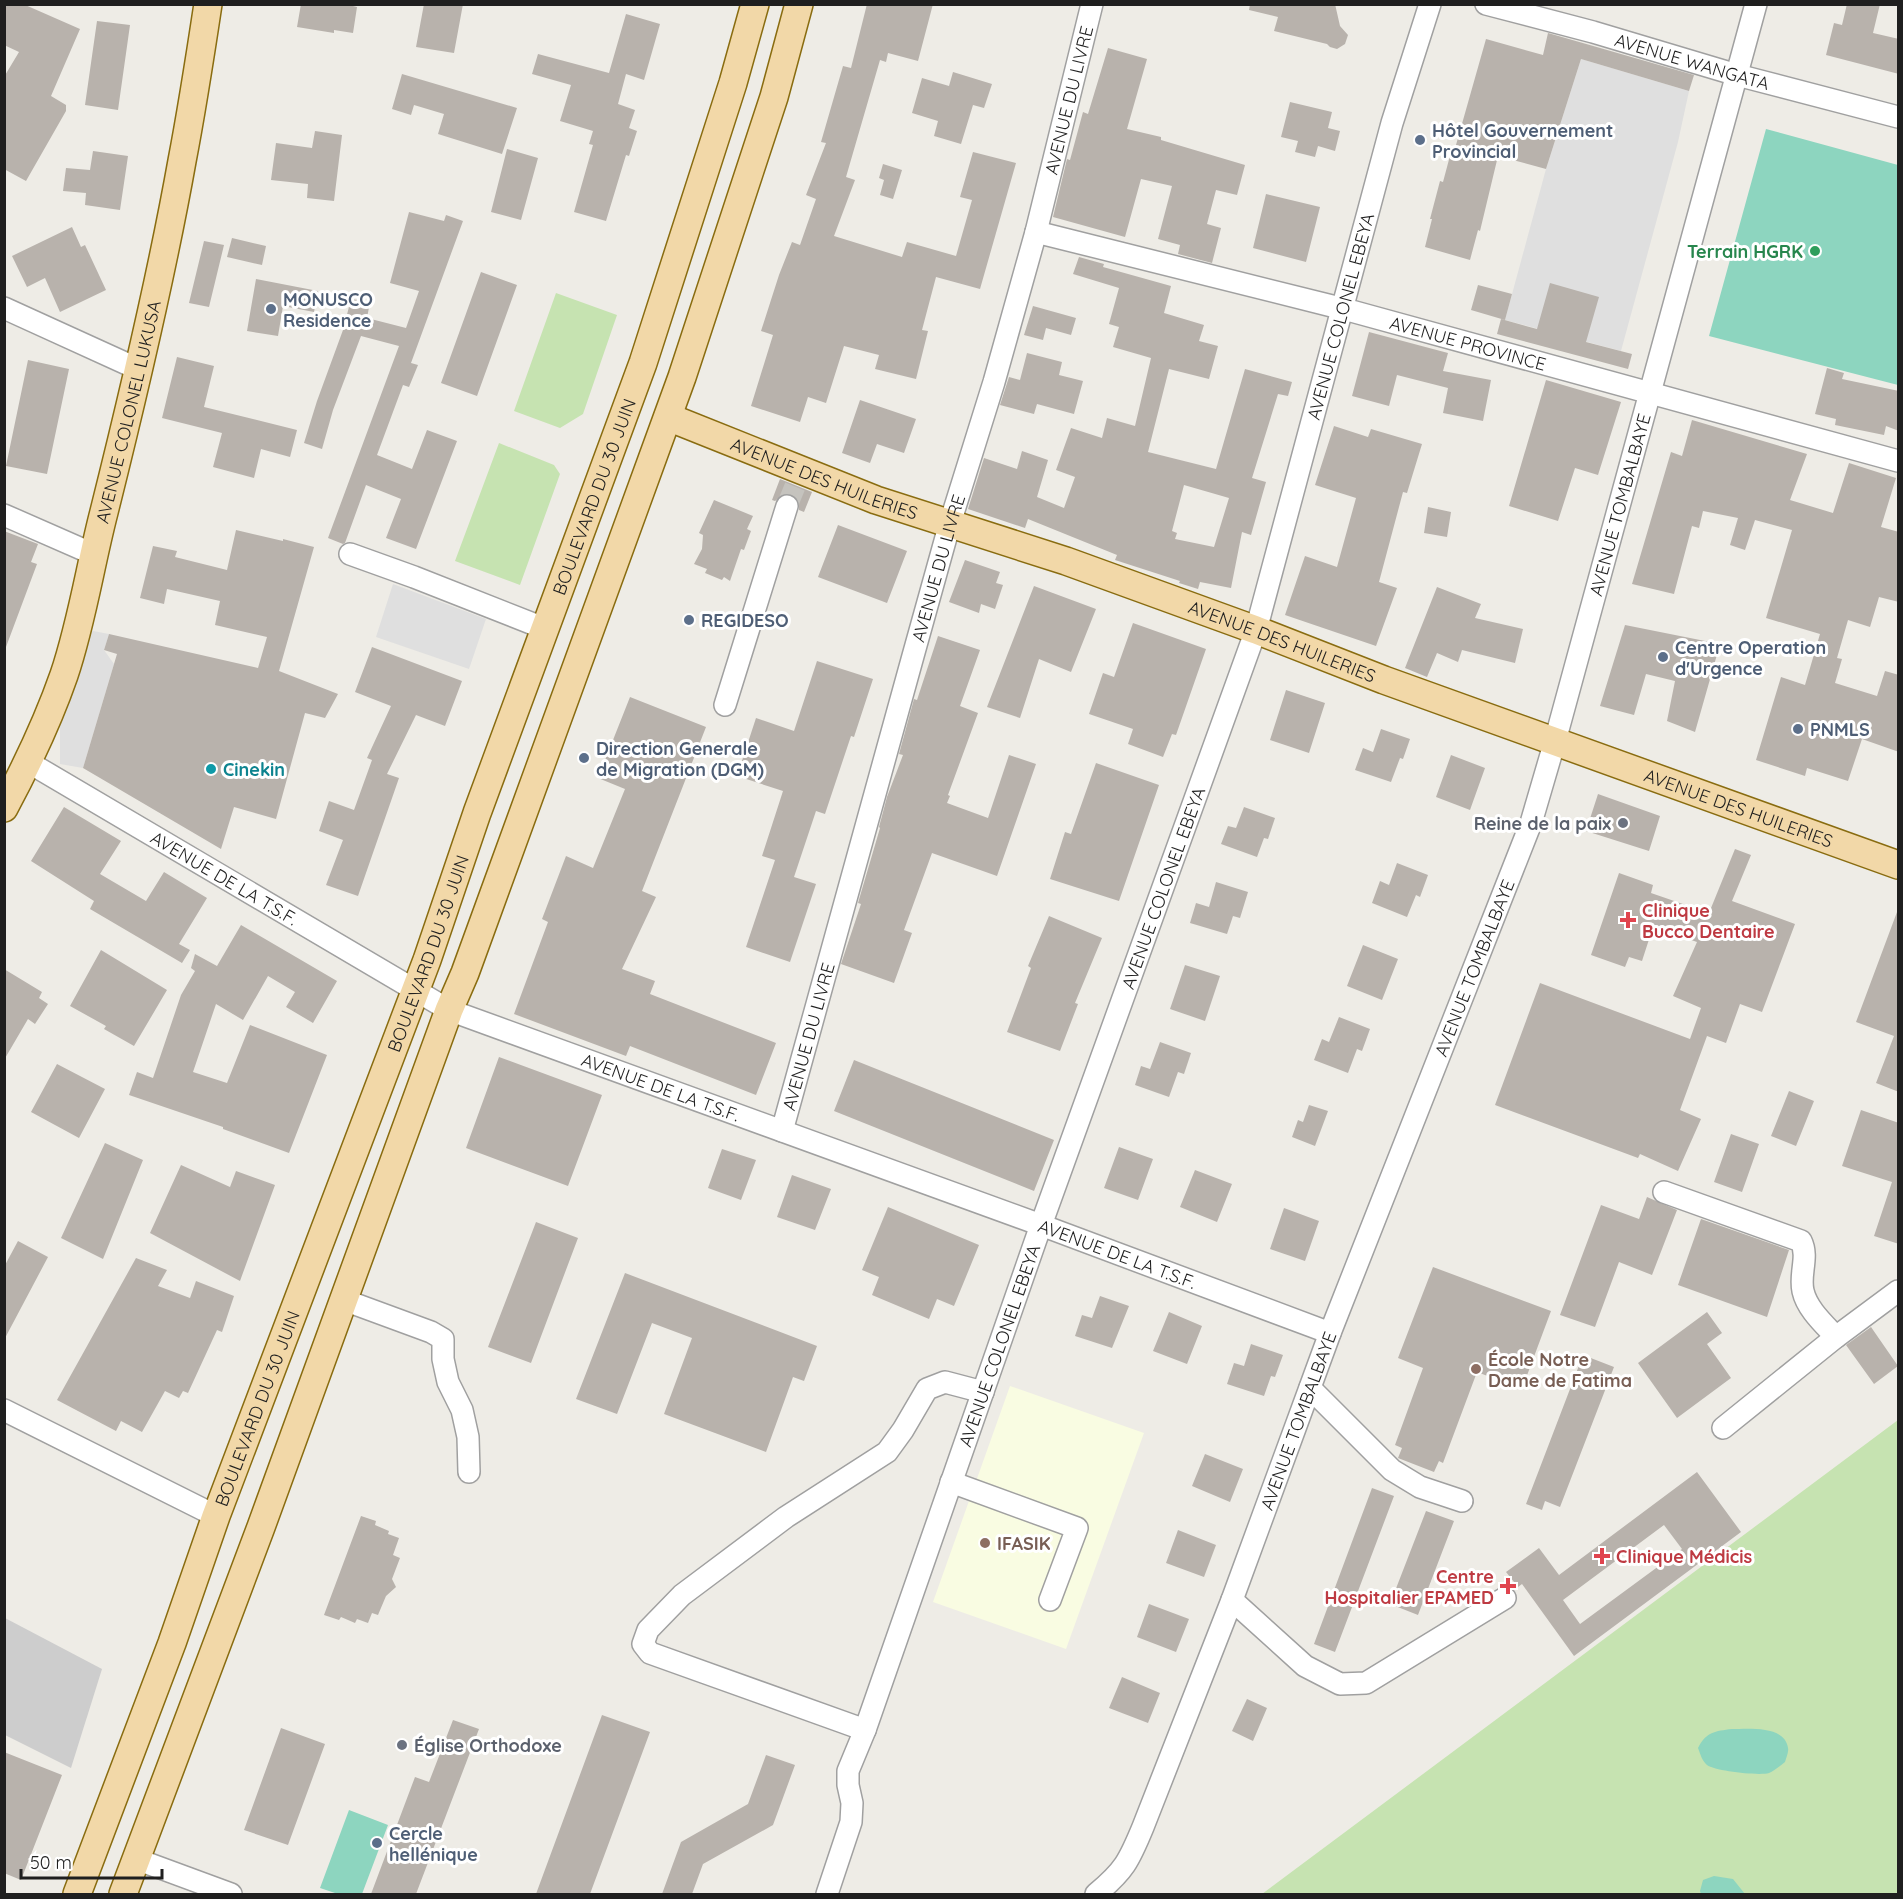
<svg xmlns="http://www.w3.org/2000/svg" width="1903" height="1899" font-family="Quicksand,sans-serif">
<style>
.education{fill:#f9fce2}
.religious{fill:#cdcdcd}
.grass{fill:#c6e3b1}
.pitch{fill:#8dd5bf}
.parking{fill:#dfdfdf}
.building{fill:#b8b2ac;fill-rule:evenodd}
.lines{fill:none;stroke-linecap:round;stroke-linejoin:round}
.minor-tunnel{stroke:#c5c3be;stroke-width:21;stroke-dasharray:21 10;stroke-linecap:butt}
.minor-casing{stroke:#a0a0a0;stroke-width:24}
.major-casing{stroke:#896c10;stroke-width:30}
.minor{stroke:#fff;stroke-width:21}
.major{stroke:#f2d8a8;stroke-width:27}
.service-dot{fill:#5c6f8a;stroke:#fff;stroke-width:2}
.leisure-dot{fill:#2e9e5b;stroke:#fff;stroke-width:2}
.culture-dot{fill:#0f9aa8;stroke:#fff;stroke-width:2}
.worship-dot{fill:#6b7280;stroke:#fff;stroke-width:2}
.health-dot{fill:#e0444e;stroke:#fff;stroke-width:2}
.education-dot{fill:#8d6e63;stroke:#fff;stroke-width:2}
.labels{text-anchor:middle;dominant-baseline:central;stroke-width:6;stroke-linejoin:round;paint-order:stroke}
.street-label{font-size:18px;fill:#1f1f1f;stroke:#fff}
.service-label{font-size:18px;font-weight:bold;fill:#4e5e75;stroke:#fff;text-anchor:start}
.leisure-label{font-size:18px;font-weight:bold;fill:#27864d;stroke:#fff;text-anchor:end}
.culture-label{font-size:18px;font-weight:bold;fill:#0d838f;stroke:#fff;text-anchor:start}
.worship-label{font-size:18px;font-weight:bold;fill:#5b616d;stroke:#fff;text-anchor:end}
.health-label{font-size:18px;font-weight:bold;fill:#be3a42;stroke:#fff;text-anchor:start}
.education-label{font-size:18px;font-weight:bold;fill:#785e54;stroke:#fff;text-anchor:start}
</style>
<rect width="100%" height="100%" fill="#eeece6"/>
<path class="education" d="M1010,1386L1144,1433L1066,1649L933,1602Z"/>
<path class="religious" d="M5,1618L102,1669L71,1768L5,1735Z"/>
<path class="grass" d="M556,293L617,315L583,414L560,428L514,411Z
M499,443L554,465L560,474L520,585L455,561Z
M1898,1420V1894H1262Z"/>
<path class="pitch" d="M1766,129L1898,165V385L1709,336Z
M1732,1729C1748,1729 1785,1725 1788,1748C1789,1752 1786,1758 1785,1762C1780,1766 1774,1771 1769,1773C1759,1776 1715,1771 1707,1765C1702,1761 1700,1753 1698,1748C1706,1732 1715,1731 1732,1729Z
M349,1810L388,1825L362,1894H338L320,1888Z
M1714,1876L1733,1879L1745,1894H1701L1700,1891L1703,1880Z"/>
<path class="parking" d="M1581,59L1689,91L1678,142L1621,351L1505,320L1546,169Z
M393,584L486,619L469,669L376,637Z
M88,630L109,634L104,650L114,664L83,768L60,764V720Z"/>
<path class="building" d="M4,4H23L80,29L51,96L66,105V111L26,181L4,169V77L19,52L4,45Z
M301,4H345L357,7L353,33L334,30V33L297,27Z
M424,4H463L454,53L416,47Z
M867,4H933L918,61L888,53L886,62L880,60L846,177L855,180L834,236L902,257L907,242L956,256L972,200L960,197L973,152L1016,163L980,289L936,277L922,330L928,331L916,379L875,369L879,355L844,346L826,403L808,397L800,422L751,406L773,335L761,331L779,275L792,242L800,245L816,199L806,195L826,143L821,142L843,66L851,68Z
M1250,4H1335L1340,26L1348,35L1345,44L1337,49L1330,47L1327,44L1274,31L1278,17L1249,10Z
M1847,4H1880L1873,33L1899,39V74L1826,55L1834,23L1842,25Z
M626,14L660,24L644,80L626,74L618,104L635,110L629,128L637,131L629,156L626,155L606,221L574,212L593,145L589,144L593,131L560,121L571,85L532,74L538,54L609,73Z
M97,21L130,25L118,110L85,105Z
M1548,33L1694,75L1689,91L1581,59L1546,169L1498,156L1480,231L1478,230L1470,260L1425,247L1432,219H1430L1440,181L1443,182L1451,152H1454L1486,39L1543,55Z
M1108,48L1147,59L1127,129L1161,137V140L1245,165L1237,195L1216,190L1207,224L1221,228L1212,263L1178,254L1180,245L1158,239L1172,186L1141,179L1125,237L1053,217L1067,159L1070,160L1083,112L1088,114Z
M953,72L992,84L984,108L973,105L961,144L934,136L938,121L912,113L922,78L949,86Z
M402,74L517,108L502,154L438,134L444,114L414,105L411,115L392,109Z
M1290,102L1332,112L1328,128L1340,131L1335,151L1318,146L1315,157L1295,152L1298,141L1281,137Z
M315,131L342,135L334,201L307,198L308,184L271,180L276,143L312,148Z
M507,149L538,158L521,220L491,212Z
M93,151L128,156L120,210L85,205L86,193L63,191L66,168L90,170Z
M883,164L902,170L893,199L880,195L884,180L879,178Z
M1266,194L1320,207L1306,262L1253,248Z
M409,212L444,221L446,215L463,221L411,363L418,365L409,387L403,385L377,455L412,469L427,430L457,441L416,549L386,538L401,499L366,485L345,543L343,544L328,538L399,346L361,336L333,410L322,449L304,443L317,401L343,330L351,299L370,302L367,318L406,328L419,291L390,283Z
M72,227L81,247L85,245L106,290L60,312L45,278L27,287L12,256Z
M232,238L266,246L262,265L227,257Z
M204,241L224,245L209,307L189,303Z
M1079,257L1104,264L1103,267L1171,286L1164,313L1204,325L1199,341L1218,346L1209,379L1169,369L1148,452L1216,469L1245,369L1292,382L1288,396L1278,394L1252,478L1266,482L1251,535L1242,532L1231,588L1200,582L1198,589L1179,583L1180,581L1115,560L1117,555L1028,519L1025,528L968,509L984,458L1017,469L1022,451L1048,460L1037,497L1064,508L1075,477L1056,470L1071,428L1102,438L1107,418L1135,426L1151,358L1113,347L1119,327L1109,324L1119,288L1073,274ZM1184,485L1229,498L1214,547L1175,539L1177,533L1172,531Z
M481,272L517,285L477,396L441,383Z
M256,279L318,291L314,312L283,306L278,336L247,331Z
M1550,283L1599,297L1586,342L1632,354L1628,369L1497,334L1501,319L1537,329Z
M1478,285L1512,294L1505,320L1471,310Z
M1033,306L1076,318L1071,335L1046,328L1043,340L1024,335Z
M1369,332L1448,353L1443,371L1491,380L1483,421L1443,413L1448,388L1397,375L1389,406L1352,396Z
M1027,353L1062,362L1059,375L1083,381L1074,414L1037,404L1034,414L1000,405L1009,377L1020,380Z
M177,357L214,366L204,407L297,430L290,457L261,449L254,478L213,467L222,433L162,418Z
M28,360L69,369L47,474L6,466Z
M1827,368L1844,373L1842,379L1899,391V431L1886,426L1884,435L1835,425L1836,419L1815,414Z
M1546,380L1621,402L1598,475L1575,468L1558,521L1509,506Z
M860,400L916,419L904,453L877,444L870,463L842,453Z
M1692,420L1807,454L1790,500L1833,513L1849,463L1896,478L1881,527L1899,532V602L1879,597L1870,627L1848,620L1837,658L1842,659L1835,683L1877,696L1885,671L1899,675V752L1862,739L1848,781L1807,768L1805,776L1756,760L1781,677L1805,685L1820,634L1766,618L1792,530L1755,520L1745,550L1730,545L1738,518L1703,511L1699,528L1692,526L1674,594L1632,584L1671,452L1682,456Z
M1334,426L1368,437L1371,429L1422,444L1407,493L1403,492L1379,582L1397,588L1376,646L1285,615L1305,556L1337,567L1356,498L1315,485Z
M780,479L812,492L804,512L799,510V503L791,494H784L775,501L772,500Z
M714,500L753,516L747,529L751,531L744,550L741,549L730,581L724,577L722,580L705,573L707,569L694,564L702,549L703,535L699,533Z
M1428,507L1451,512L1447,537L1424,533Z
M838,525L907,551L887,603L818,577Z
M236,530L283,541V539L314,547L279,671L338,694L325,718L305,713L276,819L234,807L221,849L83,768L117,654L104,650L109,634L258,668L267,637L215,625L220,601L167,589L164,604L140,598L153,546L177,551L175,557L227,570Z
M4,531L38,544L31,562L37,564L6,647H4Z
M965,560L1000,572L996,583L1003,585L995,609L981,604L979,613L949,602Z
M1034,586L1096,609L1071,672L1039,659L1020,718L987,707Z
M1437,587L1481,604L1475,618L1523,629L1515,663L1462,650L1458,662L1437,653L1427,677L1405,668Z
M1133,623L1206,649L1176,735L1172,734L1163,757L1128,744L1133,729L1089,714L1103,673L1114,677Z
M1625,625L1720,644L1695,732L1667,721L1675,681L1646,674L1634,715L1600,706Z
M938,636L980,650L960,706L978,713L948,795L950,796L947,803L988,818L1009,755L1036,764L997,876L932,853L904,930L912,933L894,983L841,964L861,904L858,903L880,828L879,827L887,797L903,755L899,754L914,699L917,700Z
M372,647L462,681L445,726L416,715L387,774L399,778L358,896L326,885L343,840L319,831L329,801L354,810L372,760L367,758L391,706L355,692Z
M817,661L873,679L854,737L851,736L825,814L816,811L794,877L816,884L790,962L746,947L775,860L762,856L783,791L737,776L756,718L794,731Z
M1286,690L1325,703L1309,753L1270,740Z
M630,697L706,727L642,891L656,897L622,969L655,981L650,994L776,1043L756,1095L630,1046L626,1056L514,1014L548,922L542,919L566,856L593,868L625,789L598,778Z
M1381,729L1410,739L1403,759L1400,758L1391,782L1355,770L1363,748L1373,752Z
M1451,755L1485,768L1470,810L1436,797Z
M1096,763L1159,785L1119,901L1050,879L1065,832L1071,834Z
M1598,794L1660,816L1649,851L1586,831Z
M64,807L121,841L100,874L146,901L164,872L207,898L179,944L190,950L182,963L90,909L94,901L31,861Z
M1244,807L1275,818L1268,839L1264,838L1257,857L1221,844L1228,826L1236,828Z
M1735,849L1751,855L1732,901L1795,924L1762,1012L1740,1004L1726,1043L1707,1036L1680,1110L1701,1119L1678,1171L1640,1154L1638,1158L1495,1105L1540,983L1690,1039L1701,1008L1673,996L1697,942L1653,927L1642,961L1629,957L1625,967L1591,955L1619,873L1653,885L1651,893L1709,913Z
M1397,863L1428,875L1420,897L1416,895L1407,917L1372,903L1380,881L1389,885Z
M1216,882L1248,892L1240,918L1233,916L1227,934L1190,923L1196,903L1209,907Z
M1897,912L1899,913V1092L1876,1083L1894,1036L1856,1022Z
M1049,916L1102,938L1075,1003L1078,1004L1060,1051L1007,1032L1031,968L1028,966Z
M241,925L337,981L313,1023L286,1007L295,992L268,976L243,1020L216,1004L193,1072L227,1083L250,1025L327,1055L289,1153L223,1129V1127L129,1095L137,1072L153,1078L181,995L195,971L191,968L195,954L217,966Z
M1363,945L1398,959L1382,1000L1347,986Z
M101,950L167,990L134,1046L104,1029L106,1026L70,1006Z
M1185,965L1220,976L1205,1021L1170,1009Z
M4,969L42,992L39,998L48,1004L35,1024L28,1019L4,1060Z
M1339,1017L1370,1029L1362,1051L1357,1049L1348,1073L1314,1060L1322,1039L1329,1042Z
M1160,1042L1191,1053L1184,1074L1178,1072L1169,1097L1135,1085L1141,1066L1150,1069Z
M499,1057L602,1095L568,1186L466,1148Z
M854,1060L1054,1140L1034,1191L834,1111Z
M57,1064L105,1089L79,1138L31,1112Z
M1789,1091L1814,1101L1796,1146L1771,1136Z
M1309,1105L1328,1111L1315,1146L1292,1137L1298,1120L1303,1122Z
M1861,1110L1899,1123V1244L1874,1236L1892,1182L1842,1166Z
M1731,1134L1759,1144L1742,1192L1714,1182Z
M105,1143L143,1160L103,1259L61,1238Z
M1119,1147L1153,1159L1138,1200L1104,1188Z
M722,1149L756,1160L741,1200L708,1188Z
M181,1165L230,1187L236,1171L275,1185L240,1281L150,1233Z
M1195,1170L1232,1184L1217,1222L1180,1207Z
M792,1175L831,1189L815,1230L777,1217Z
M1647,1197L1677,1210L1652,1275L1619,1262L1595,1327L1560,1315L1601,1205L1639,1219Z
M888,1207L979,1245L954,1306L937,1299L929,1319L872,1295L879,1277L862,1270Z
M1284,1208L1319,1221L1305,1261L1270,1249Z
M1701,1219L1789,1250L1767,1317L1678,1285Z
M536,1222L578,1238L531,1363L488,1347Z
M18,1241L48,1257L4,1340V1267Z
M136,1258L167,1270L158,1286L190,1298L196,1281L234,1296L222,1332L217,1330L188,1393L183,1391L179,1398L165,1391L142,1432L121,1421L116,1431L57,1400Z
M1433,1267L1551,1311L1522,1389L1477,1372L1443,1463L1439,1461L1434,1472L1398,1458L1402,1448L1395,1445L1423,1368L1398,1358Z
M625,1273L817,1346L804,1381L793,1377L766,1452L664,1414L692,1338L652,1323L617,1414L576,1399Z
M1100,1296L1129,1306L1112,1348L1075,1336L1082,1315L1092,1318Z
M1169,1312L1202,1326L1187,1364L1153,1351Z
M1707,1312L1722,1333L1707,1344L1731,1378L1677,1418L1638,1363Z
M1871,1327L1898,1366L1874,1384L1846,1345Z
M1251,1344L1283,1355L1275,1377L1271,1376L1264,1396L1227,1384L1234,1363L1244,1366Z
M1583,1355L1614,1367L1560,1507L1545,1501L1542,1510L1526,1504Z
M1205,1454L1243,1469L1230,1502L1192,1486Z
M1697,1472L1741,1532L1574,1656L1522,1584L1518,1587L1506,1572L1539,1548L1559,1575ZM1664,1525L1682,1549L1580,1624L1563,1600Z
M1372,1488L1394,1496L1335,1652L1314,1644Z
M1426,1511L1454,1521L1418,1615L1390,1604Z
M361,1516L376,1521L375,1525L389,1531L388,1534L399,1538L393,1555L400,1558L392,1579L396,1587L386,1596L378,1615L372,1613L368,1623L357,1619L355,1623L341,1617L339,1620L324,1615Z
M1178,1530L1216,1545L1204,1577L1166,1563Z
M1149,1604L1189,1619L1176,1652L1137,1637Z
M1122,1677L1160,1693L1148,1723L1109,1708Z
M1247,1699L1267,1708L1253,1741L1232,1731Z
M602,1715L650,1732L590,1894H536Z
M453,1720L479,1729L416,1894H371L415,1777L429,1782Z
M281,1728L325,1744L288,1845L244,1830Z
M4,1752L62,1775L21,1880L4,1873Z
M766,1755L795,1765L773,1825L703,1864L692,1894H662L681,1842L748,1804Z"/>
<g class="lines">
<path class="minor-tunnel" d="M787,506L796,484"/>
<defs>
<g id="minor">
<path id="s1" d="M1486,4L1593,32L1737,75L1898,117"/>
<path id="s2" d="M1036,232L1344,309L1898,461"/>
<path d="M4,308L138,369"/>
<path d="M4,515L93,554"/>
<path d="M350,554L414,577L546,629"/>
<path d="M725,705L787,506"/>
<path id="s3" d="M28,762L449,1010L1041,1225L1330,1333"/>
<path id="s4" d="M782,1131L913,656L950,523L994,382L1036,232L1092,4"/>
<path d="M1664,1192L1801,1241C1809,1257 1799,1274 1803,1291C1807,1309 1824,1324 1836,1337"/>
<path d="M344,1300L431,1332L443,1339V1359L448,1382L462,1410L468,1437L469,1472"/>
<path d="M1310,1388L1392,1470L1420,1487L1462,1501"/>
<path d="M4,1410L216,1516"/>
<path d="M1723,1428L1836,1337L1898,1291"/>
<path d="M951,1482L1077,1528L1050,1600"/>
<path d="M1232,1600L1305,1666L1340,1684L1366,1683L1505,1598"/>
<path d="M865,1730L650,1653L643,1644L648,1630L682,1595L786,1517L887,1452L903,1430L927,1389L945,1382L983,1392"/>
<path d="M136,1859L231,1894"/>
<path id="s5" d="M827,1894L851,1822L852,1803L848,1785V1771L865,1730L1041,1225L1256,630L1392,123L1430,4"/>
<path id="s6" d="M1096,1894C1124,1871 1129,1861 1143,1827L1232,1600L1330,1333L1531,823L1555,741L1756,4"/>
</g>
<g id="major">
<path id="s7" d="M668,417L876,500L1066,561L1256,630L1384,680L1898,865"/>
<path id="s8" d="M4,808C27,765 48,721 64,675C82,622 90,566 104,512C133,396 161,279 182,161C192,109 200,57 208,4"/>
<path id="s9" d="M77,1894L172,1643L216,1516L427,960L477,813L643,363L733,83L755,4"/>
<path d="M123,1894L261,1527L449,1010L465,973L682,377L774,97L799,4"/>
</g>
</defs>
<use href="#minor" class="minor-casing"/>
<use href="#major" class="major-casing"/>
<use href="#minor" class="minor"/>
<use href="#major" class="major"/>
</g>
<g class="service-dot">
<circle cx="1420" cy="140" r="6"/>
<circle cx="271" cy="309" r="6"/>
<circle cx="689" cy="620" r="6"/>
<circle cx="1663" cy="657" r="6"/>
<circle cx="1798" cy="729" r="6"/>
<circle cx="584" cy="758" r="6"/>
<circle cx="377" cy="1843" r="6"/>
</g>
<circle class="leisure-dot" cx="1815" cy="251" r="6"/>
<circle class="culture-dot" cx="211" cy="769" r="6"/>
<g class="worship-dot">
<circle cx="1623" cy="823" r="6"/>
<circle cx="402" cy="1745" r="6"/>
</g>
<g class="health-dot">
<path d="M1625 911h6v6h6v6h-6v6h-6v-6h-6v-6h6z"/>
<path d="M1599 1547h6v6h6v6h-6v6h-6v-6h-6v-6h6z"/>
<path d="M1505 1577h6v6h6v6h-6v6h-6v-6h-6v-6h6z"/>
</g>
<g class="education-dot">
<circle cx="1476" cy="1369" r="6"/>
<circle cx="985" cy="1543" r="6"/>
</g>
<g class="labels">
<g class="street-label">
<text stroke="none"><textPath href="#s1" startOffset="214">AVENUE WANGATA</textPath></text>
<text stroke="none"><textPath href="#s4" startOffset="1070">AVENUE DU LIVRE</textPath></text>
<text stroke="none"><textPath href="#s5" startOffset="1664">AVENUE COLONEL EBEYA</textPath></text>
<text stroke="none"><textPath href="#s2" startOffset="446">AVENUE PROVINCE</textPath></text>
<text stroke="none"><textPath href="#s8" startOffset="417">AVENUE COLONEL LUKUSA</textPath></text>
<text stroke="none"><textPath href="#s7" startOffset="168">AVENUE DES HUILERIES</textPath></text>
<text stroke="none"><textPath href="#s9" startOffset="1490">BOULEVARD DU 30 JUIN</textPath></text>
<text stroke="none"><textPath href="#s6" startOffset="1490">AVENUE TOMBALBAYE</textPath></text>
<text stroke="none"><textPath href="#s4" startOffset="584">AVENUE DU LIVRE</textPath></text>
<text stroke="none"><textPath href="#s7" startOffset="654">AVENUE DES HUILERIES</textPath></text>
<text stroke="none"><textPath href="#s7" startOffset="1140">AVENUE DES HUILERIES</textPath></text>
<text stroke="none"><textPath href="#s3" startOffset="228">AVENUE DE LA T.S.F.</textPath></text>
<text stroke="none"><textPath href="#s5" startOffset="1065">AVENUE COLONEL EBEYA</textPath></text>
<text stroke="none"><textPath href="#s9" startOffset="1004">BOULEVARD DU 30 JUIN</textPath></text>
<text stroke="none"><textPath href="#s6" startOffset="1004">AVENUE TOMBALBAYE</textPath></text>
<text stroke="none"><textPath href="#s4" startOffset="98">AVENUE DU LIVRE</textPath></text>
<text stroke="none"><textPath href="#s3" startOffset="714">AVENUE DE LA T.S.F.</textPath></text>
<text stroke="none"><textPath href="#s3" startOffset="1200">AVENUE DE LA T.S.F.</textPath></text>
<text stroke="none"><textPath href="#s5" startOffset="579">AVENUE COLONEL EBEYA</textPath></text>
<text stroke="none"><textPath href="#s9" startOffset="518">BOULEVARD DU 30 JUIN</textPath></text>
<text stroke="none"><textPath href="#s6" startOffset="518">AVENUE TOMBALBAYE</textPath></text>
</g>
<g class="service-label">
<text x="1432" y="130">Hôtel Gouvernement<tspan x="1432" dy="21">Provincial</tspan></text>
<text x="283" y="299">MONUSCO<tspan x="283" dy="21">Residence</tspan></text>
<text x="701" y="620">REGIDESO</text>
<text x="1675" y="647">Centre Operation<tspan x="1675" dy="21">d'Urgence</tspan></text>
<text x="1810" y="729">PNMLS</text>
<text x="596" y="748">Direction Generale<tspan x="596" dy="21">de Migration (DGM)</tspan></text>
<text x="389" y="1833">Cercle<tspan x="389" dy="21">hellénique</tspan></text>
</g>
<g class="leisure-label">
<text x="1803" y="251">Terrain HGRK</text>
</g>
<g class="culture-label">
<text x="223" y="769">Cinekin</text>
</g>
<g class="worship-label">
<text x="1611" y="823">Reine de la paix</text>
<text x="414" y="1745" text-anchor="start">Église Orthodoxe</text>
</g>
<g class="health-label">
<text x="1642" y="910">Clinique<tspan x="1642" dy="21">Bucco Dentaire</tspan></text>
<text x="1616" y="1556">Clinique Médicis</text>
<text x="1494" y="1576" text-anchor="end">Centre<tspan x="1494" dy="21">Hospitalier EPAMED</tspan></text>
</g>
<g class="education-label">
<text x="1488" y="1359">École Notre<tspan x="1488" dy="21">Dame de Fatima</tspan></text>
<text x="997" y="1543">IFASIK</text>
</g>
</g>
<rect width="1903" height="1899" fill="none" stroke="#1f1f1f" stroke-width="12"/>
<path d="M21 1869v9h141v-9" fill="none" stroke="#1f1f1f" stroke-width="3"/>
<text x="30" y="1869" font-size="18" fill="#1f1f1f" stroke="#ffffff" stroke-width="4.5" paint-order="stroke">50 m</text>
</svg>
